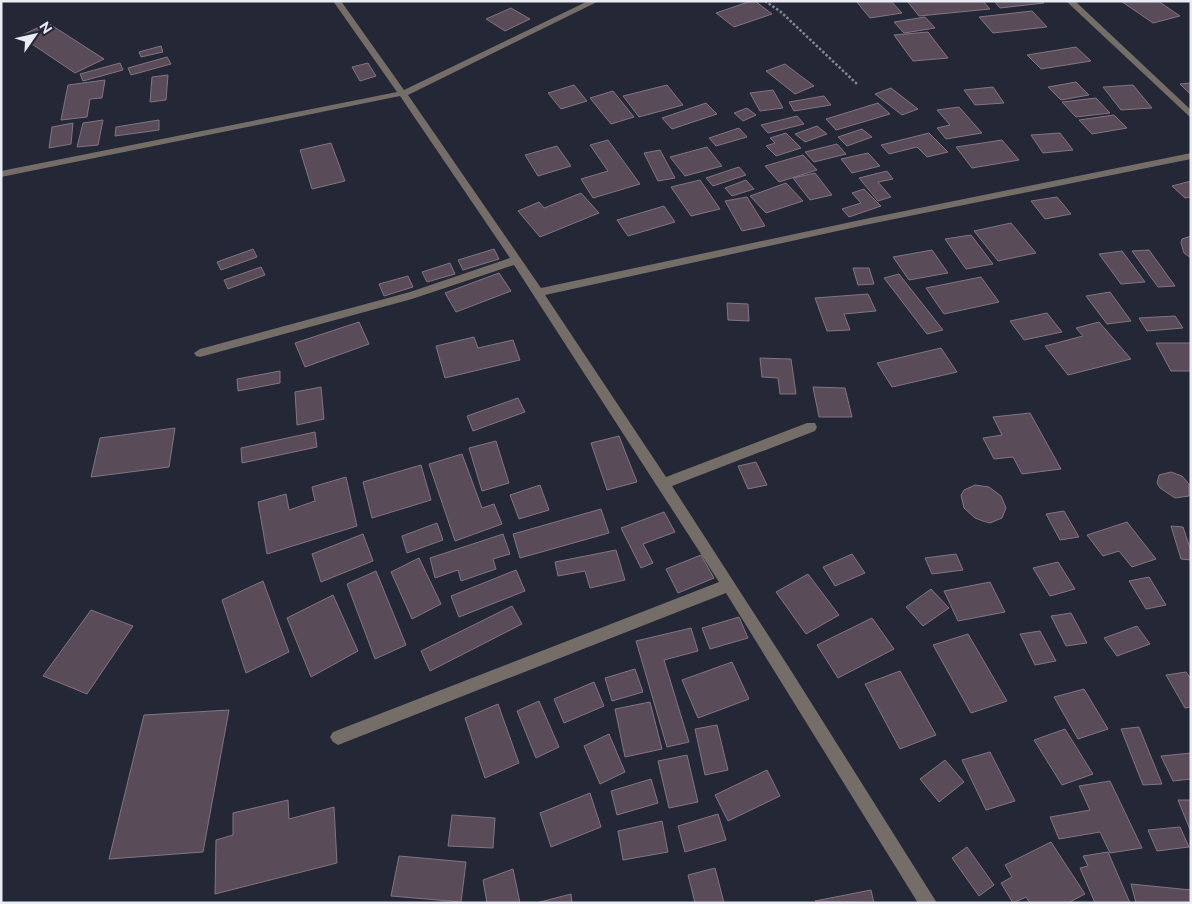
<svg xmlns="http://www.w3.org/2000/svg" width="1192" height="904" font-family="Raleway,sans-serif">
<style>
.building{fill:#594c58;stroke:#837482}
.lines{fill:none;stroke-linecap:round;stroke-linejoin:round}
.path{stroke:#858894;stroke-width:2.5;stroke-dasharray:2.5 2;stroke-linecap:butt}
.minor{fill:#746d68;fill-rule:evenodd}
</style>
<rect width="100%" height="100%" fill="#242735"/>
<path class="building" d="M751,1H755L772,14L734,27L716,13Z
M856,1H891L902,13L870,18Z
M907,1H983L990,9L919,16Z
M994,1H1042L1044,3L1000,8Z
M1121,1H1158L1180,16L1153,23Z
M511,8L530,19L505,31L486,19Z
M1032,11L1047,27L993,33L979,17Z
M925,17L935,28L904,33L894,22Z
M48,23L104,59L75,73L20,36Z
M928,32L948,58L913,61L894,35Z
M161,46L163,52L141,57L139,52Z
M1076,47L1091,61L1041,69L1027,55Z
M167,57L171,64L131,75L128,68Z
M120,63L123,70L83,81L80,74Z
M368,63L376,76L360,81L352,67Z
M785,64L814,86L795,94L766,71Z
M168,75L166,100L150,102L152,77Z
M105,80L102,98L90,99L87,117L61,120L68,85Z
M1076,82L1089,95L1061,100L1048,87Z
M1191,83V95L1180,84Z
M574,85L587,101L561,109L548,93Z
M667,85L683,105L639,117L623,96Z
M1133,85L1152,108L1121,110L1103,87Z
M993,87L1004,103L975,105L964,90Z
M891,88L918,109L902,115L875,94Z
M773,90L783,108L760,111L750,93Z
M613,91L634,117L611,124L590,98Z
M824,96L831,105L794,111L789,102Z
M1096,98L1110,113L1076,117L1062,102Z
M706,103L717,114L672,129L662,118Z
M878,103L890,114L836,130L826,119Z
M959,107L982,133L946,139L937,128L950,125L937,110Z
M747,108L756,115L743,121L734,113Z
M1114,115L1127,128L1092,134L1079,120Z
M797,116L804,124L768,133L761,125Z
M103,120L98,145L77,147L83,123Z
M159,120V130L115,136L116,127Z
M73,123L71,144L49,148L52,127Z
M817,126L827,134L805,142L795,134Z
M739,128L747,137L716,146L709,138Z
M862,129L872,137L847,146L838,137Z
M786,133L801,148L776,156L766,146L775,143L770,138Z
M929,133L948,152L927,157L917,147L889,154L881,145Z
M1060,133L1073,150L1043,153L1031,135Z
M608,140L640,184L593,198L581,179L608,171L590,145Z
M1002,140L1019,160L972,168L956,147Z
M331,143L345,181L312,189L300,150Z
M837,144L846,154L814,162L805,152Z
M557,146L571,166L538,176L525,155Z
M707,147L722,166L685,176L670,157Z
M660,150L675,178L658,181L644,153Z
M868,153L880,166L852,173L841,159Z
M803,155L817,170L779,182L765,166Z
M739,167L746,175L713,186L706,178Z
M887,171L893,179L878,182L891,197L878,201L859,178Z
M815,173L832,195L810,200L793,178Z
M700,180L720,209L691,216L671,187Z
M746,180L754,189L732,196L725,188Z
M1191,181V197L1185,198L1172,186Z
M786,183L803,201L766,213L750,196Z
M864,189L881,206L849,217L842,209L861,203L852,193Z
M581,193L599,213L540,237L518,211L539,202L544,208Z
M747,197L765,226L742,231L725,201Z
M1057,197L1071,214L1045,219L1031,201Z
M664,206L675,222L628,236L617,220Z
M1011,223L1036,253L998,261L974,231Z
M971,235L993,264L966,269L945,239Z
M1191,236V258L1184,253L1181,243L1182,239Z
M253,249L257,257L221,270L217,262Z
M494,249L499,259L463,270L458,260Z
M932,250L948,273L909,280L893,257Z
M1149,250L1175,286L1158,287L1132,251Z
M1122,251L1145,282L1121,284L1099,254Z
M450,263L455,274L427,282L422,272Z
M261,267L265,275L228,289L224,280Z
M853,268H869L874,284L858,285Z
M499,273L511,291L456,312L445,293Z
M899,274L943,330L927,334L884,278Z
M408,276L413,287L384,296L379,284Z
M981,277L999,302L944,314L926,288Z
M1110,292L1131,321L1107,324L1086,296Z
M868,294L876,311L844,314L850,330L827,331L815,298Z
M727,303L748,304L749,321L728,320Z
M1047,313L1062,332L1024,340L1010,321Z
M1175,316L1183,328L1147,331L1139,318Z
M359,322L369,344L305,367L295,343Z
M1099,322L1131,359L1068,375L1045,346L1083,336L1076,328Z
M474,337L478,348L513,340L520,360L445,378L436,346Z
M1156,343H1191V371H1171Z
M941,348L957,372L892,387L877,363Z
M760,358L791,359L796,394H780L778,378L762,377Z
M280,371V383L238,391L237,379Z
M321,387L324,419L297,425L295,392Z
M813,387L845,388L852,417H819Z
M518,398L525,412L473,431L467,416Z
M1030,413L1061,469L1022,474L1013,457L994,459L983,438L1002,435L993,417Z
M175,428L169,467L91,477L100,438Z
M315,432L317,447L242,463L241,448Z
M619,436L637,482L607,490L591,443Z
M496,441L509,483L482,491L469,448Z
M462,454L482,508L494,504L502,524L455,541L429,464Z
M756,462L767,485L748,489L738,466Z
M421,465L431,500L372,518L363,482Z
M1171,472L1182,476L1189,484V496L1175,498L1160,488L1157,483L1159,475Z
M346,477L357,526L267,554L258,502L286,494L289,510L315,501L312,487Z
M540,485L549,510L519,519L510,495Z
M975,485L989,487L1001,496L1006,508L1002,518L990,523L983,521L975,518L964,508L961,495L964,490Z
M601,509L609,533L520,558L513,534Z
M1064,511L1079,537L1060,540L1046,514Z
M664,512L675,532L643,544L653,563L641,568L621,528Z
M1127,522L1156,559L1132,567L1119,551L1103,556L1087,535Z
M437,523L443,540L407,553L402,536Z
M1171,526L1183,527L1191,551V560L1181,559Z
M363,534L373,561L321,582L312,554Z
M503,534L510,554L493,559L496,569L461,581L458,570L435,578L430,558Z
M616,550L625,580L590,588L585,571L558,576L555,562Z
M852,554L865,573L835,586L823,567Z
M956,554L963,570L932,574L925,558Z
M701,555L714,578L678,593L666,569Z
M419,558L441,604L412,619L391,572Z
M1058,562L1075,589L1050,596L1033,568Z
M516,570L525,591L459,617L451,596Z
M376,571L406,645L375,659L347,584Z
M808,574L839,615L806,634L776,592Z
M1149,577L1166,605L1146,609L1129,581Z
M263,581L289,652L246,673L222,600Z
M990,582L1005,612L958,621L944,591Z
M931,589L949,608L923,626L906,607Z
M333,595L358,651L311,677L287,618Z
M512,606L522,624L430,671L421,651Z
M91,610L133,626L87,694L43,676Z
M1071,613L1087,643L1066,646L1051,616Z
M739,617L748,638L710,649L702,628Z
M872,618L894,649L838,678L817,645Z
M1137,626L1150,644L1117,656L1104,638Z
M691,628L698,651L664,660L689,742L667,747L636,641Z
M1040,631L1056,661L1035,665L1020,634Z
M968,634L1007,701L971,713L933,645Z
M732,662L749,699L698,718L682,680Z
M635,669L643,692L612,701L605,678Z
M900,671L936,735L900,749L865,684Z
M1186,672L1191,679V707L1185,708L1166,675Z
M594,682L604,706L564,723L554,699Z
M1084,689L1108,729L1078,739L1054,697Z
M539,701L559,747L536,758L517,711Z
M650,702L662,749L625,757L615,709Z
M498,704L519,763L485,778L465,718Z
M229,710L203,852L109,859L144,715Z
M717,725L728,770L705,775L695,729Z
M1139,727L1162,784L1143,785L1121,729Z
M1065,729L1093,774L1062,785L1034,740Z
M609,734L625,772L600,784L584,746Z
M990,752L1015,801L986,810L962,760Z
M1191,753V779L1173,781L1161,756Z
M687,755L698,802L669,808L658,761Z
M945,760L964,782L939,802L920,779Z
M767,770L780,796L728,821L715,795Z
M651,779L658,803L617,815L611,791Z
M1110,781L1142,848L1110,853L1100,832L1059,839L1050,817L1090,810L1079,786Z
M590,793L601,827L551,847L540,813Z
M288,800L289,819L334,807L337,863L215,894L216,840L233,835V813Z
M1178,800H1191V832Z
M718,814L726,840L685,852L678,826Z
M452,815L495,818L493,848L448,846Z
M662,821L668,852L623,860L618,831Z
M1180,827L1189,847L1157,851L1148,830Z
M1051,842L1085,894L1068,903H1030L1026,897L1013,903L1001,883L1012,877L1005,865Z
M967,847L994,885L979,896L952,858Z
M1108,852L1130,903H1095L1080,868L1088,866L1083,856Z
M399,856L466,862L461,902L391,896Z
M715,868L724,903H695L688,875Z
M513,869L520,903H487L483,880Z
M1131,884L1191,890V903H1136Z
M871,890L874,903L815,901Z
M571,894L572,903H536Z"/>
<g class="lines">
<path class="path" d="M765,1L781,12L857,84"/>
<path class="minor" d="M333,1H341L404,90L588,1H599L408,95L541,288L865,219L1191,153V159L865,225L545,295L666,477L807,423H815L817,427L815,431L672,486L790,669L937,903H918L726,593L338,745L333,742L330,737L333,732L719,582L514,265L412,299L200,357L196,356L194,353L200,349L410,292L510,258L400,96L1,177V171L397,92Z
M1066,1H1075L1191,110V118Z"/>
</g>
<rect width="1192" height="904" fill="none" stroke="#e9ebf5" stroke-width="5"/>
<g transform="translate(35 35) rotate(56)" stroke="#242735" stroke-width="4" paint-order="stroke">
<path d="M0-4L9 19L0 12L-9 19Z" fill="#e9ebf5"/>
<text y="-8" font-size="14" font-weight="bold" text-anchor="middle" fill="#e9ebf5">N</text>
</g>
</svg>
